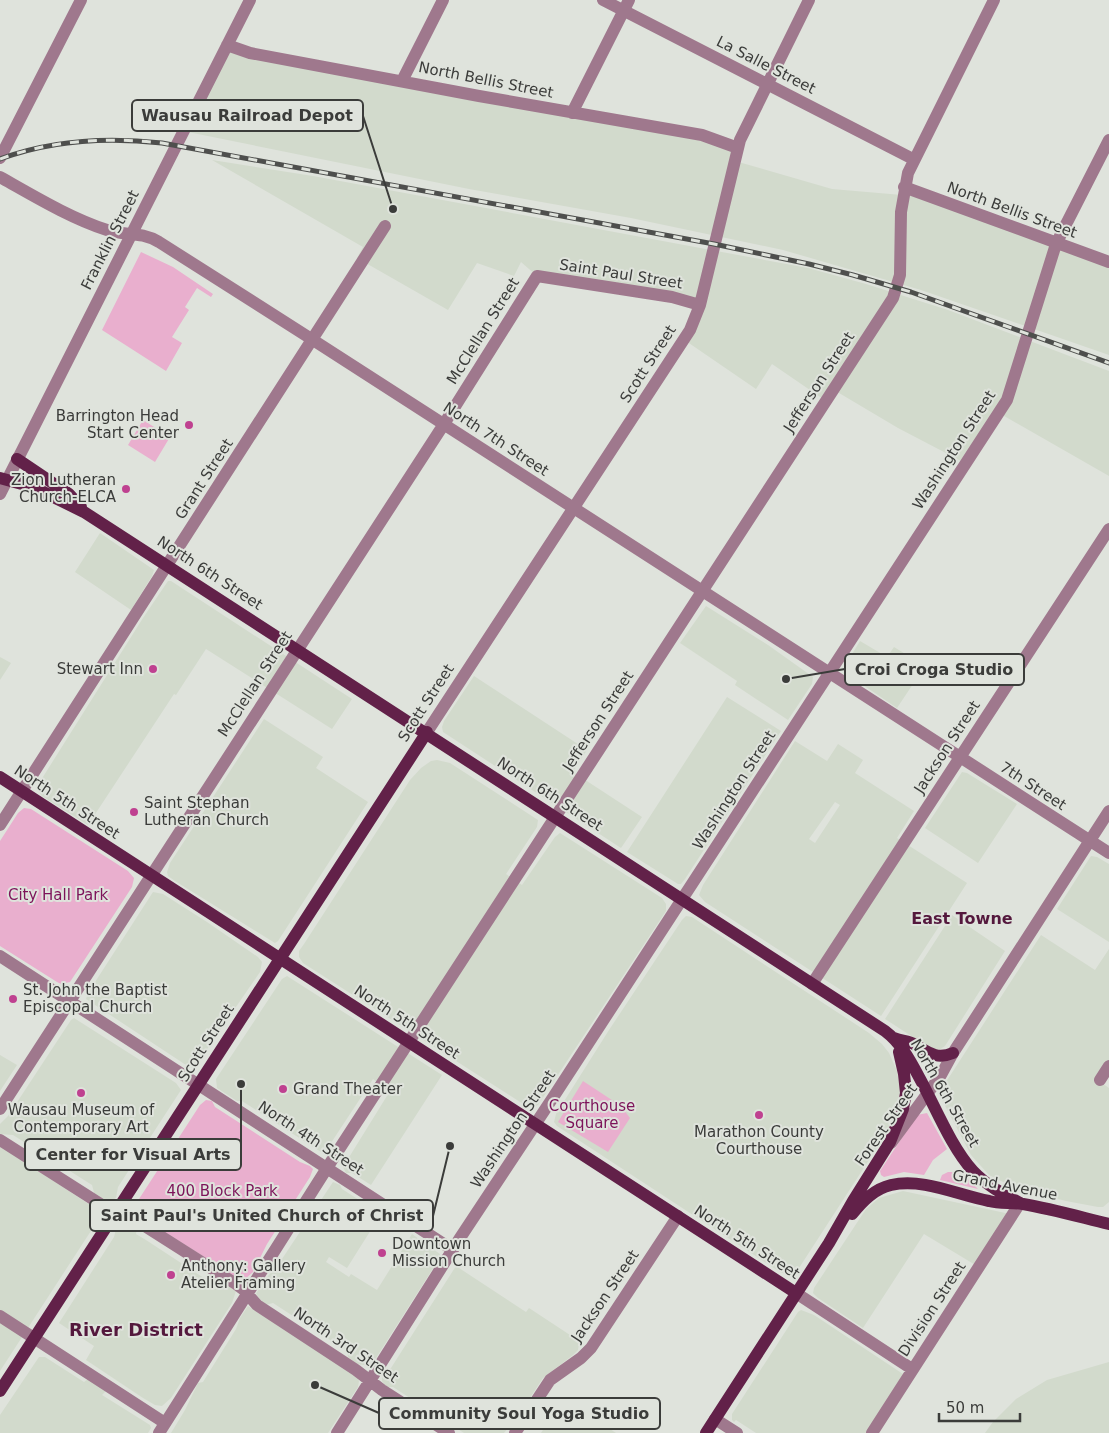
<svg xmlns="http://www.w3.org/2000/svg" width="1109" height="1433" font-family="'DejaVu Sans',sans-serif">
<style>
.built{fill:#d2dacc;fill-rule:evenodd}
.green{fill:#e9afce}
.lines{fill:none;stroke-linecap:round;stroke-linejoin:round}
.minor{stroke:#9f788d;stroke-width:12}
.major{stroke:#622149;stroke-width:12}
.rail-casing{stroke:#4e4f4d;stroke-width:5}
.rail{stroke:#dfe3dc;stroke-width:3;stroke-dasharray:9;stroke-linecap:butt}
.poi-dot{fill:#bf4190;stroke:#dfe3dc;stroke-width:2}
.labels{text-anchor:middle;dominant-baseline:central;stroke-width:4;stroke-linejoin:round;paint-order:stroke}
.street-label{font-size:15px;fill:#3b3c3a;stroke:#dfe3dc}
.poi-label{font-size:15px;fill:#3b3c3a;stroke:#dfe3dc;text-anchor:start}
.park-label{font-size:15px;fill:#7d135a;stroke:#dfe3dc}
.neighbourhood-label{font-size:16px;font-weight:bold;fill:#54183d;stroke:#dfe3dc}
.quarter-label{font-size:18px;font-weight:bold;fill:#54183d;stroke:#dfe3dc}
.leader{fill:none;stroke:#3b3c3a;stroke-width:2}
.callout-dot{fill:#3b3c3a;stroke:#dfe3dc;stroke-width:2}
.callout{fill:#dfe3dc;stroke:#3b3c3a;stroke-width:2}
.callout-label{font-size:16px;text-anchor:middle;font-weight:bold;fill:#3b3c3a}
</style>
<rect width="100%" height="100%" fill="#dfe3dc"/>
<path class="built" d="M227,45L738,148L735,161L832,189L902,195L904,187L1109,262V355L921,290L783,250L631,218L469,189L183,131Z
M212,160L313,176L808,268L866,284L948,310L1109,371V476L999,413L965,463L898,428L834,390L826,401L772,364L756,389L683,339L700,305L537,276L521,262L514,276L477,263L448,310L357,258L363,247Z
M100,533L154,570L152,576L131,610L75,572Z
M168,581H171L352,699L332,729L206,649L176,695L174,694L88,825L42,796L36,788L143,618Z
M706,606L768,645L813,677L812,684L788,720L735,685L737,681L680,643Z
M860,641L887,657L894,647L925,666L897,708L844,672L846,664Z
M0,657L11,663L0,680Z
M474,676L587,750L573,772L642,817L621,848L443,732L442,727L444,721Z
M727,697L781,731L685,879L681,884H678L627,852Z
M264,719L323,757L316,768L368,802L278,941L275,943L175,881L168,876L167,872L170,863Z
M795,741L827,761L838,744L863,760L855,773L914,811L897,838L967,883L881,1016L705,902L699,895L703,885ZM835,802L840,805L815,843L809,839Z
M437,760L450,763L538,820L537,827L506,874L522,885L555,837L560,833L662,898L666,904V911L635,958L538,1105L531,1109L303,963L299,957V951L304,944L410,780L421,768L431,761Z
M962,772L967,773L1017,804L978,863L925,828Z
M1091,856L1097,857L1109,864V942L1057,909Z
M153,892L163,894L207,922L258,957L262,962L260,972L194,1068L189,1067L86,999L88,993Z
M952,915L1005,951L945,1046L939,1050H933L885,1019Z
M686,916L692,917L869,1033L882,1044L889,1053L897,1071L900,1089L899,1103L889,1129L799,1268L791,1276L780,1272L557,1126L554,1122L556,1114L609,1030L682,920Z
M1041,935L1095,970L1109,949V1061L1102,1083L1109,1088V1202L1103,1207H1098L1066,1201L1015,1188L989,1175L971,1155L942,1100V1091L946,1082Z
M287,976L442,1075L371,1185L352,1173H346L343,1167L390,1091L373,1079L327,1149L321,1152L242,1101H237L217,1088L216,1079L282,979Z
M74,1018L176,1083L181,1090L118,1187L116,1198L109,1202L95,1196L92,1185L13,1135L0,1134V1124L8,1116L71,1020Z
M0,1055L17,1065L0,1091Z
M0,1146L104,1214L105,1215L103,1219L98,1220L0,1371Z
M333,1182L340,1185L342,1189L381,1214L347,1268L329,1257L326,1262L349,1277L351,1274L377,1290L412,1234L440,1254L439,1259L376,1358L372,1362L364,1365L357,1364L348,1357L347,1351L273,1303L265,1305L256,1294L262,1283L280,1262Z
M903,1191L1010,1214L977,1266L924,1234L863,1328L818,1298L813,1293L814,1288L866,1209L879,1198Z
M126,1220L137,1228L136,1234L146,1240L210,1282L223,1280L236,1291L232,1303L171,1398L162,1406L155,1405L143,1398L86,1360L94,1346L59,1323L114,1237L117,1225Z
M456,1266L526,1312L529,1308L570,1335V1336L579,1344L578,1350L573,1355L543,1378L518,1416L504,1433H464L393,1387H387L382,1381V1376L385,1371L391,1368Z
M248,1306L357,1377L359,1381L358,1387L328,1433H171L185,1410L198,1383L203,1382L236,1329L240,1318Z
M801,1310L814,1315L903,1374L867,1433H756L736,1420L734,1422L732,1420V1414L798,1312Z
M39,1357H45L84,1382L88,1379L106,1391L102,1395L150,1425L151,1428L148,1433H0V1415Z
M1109,1362V1433H985L993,1422L1016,1399L1047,1380Z
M563,1398L574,1405L616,1433H541Z"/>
<path class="green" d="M141,252L173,267L213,294L211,297L197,288L185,307L189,310L172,337L182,343L166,371L102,330Z
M143,420L170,437L155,462L128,445Z
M24,808L31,809L128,871L134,878L132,887L70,982L61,984L57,982L0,946V841L18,813Z
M583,1081L621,1106L630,1118L608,1152L558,1122Z
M206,1100L212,1101L215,1107L300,1162L310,1166L313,1169L310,1177L267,1244L253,1272L244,1280L239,1279L130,1210C130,1204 134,1201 139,1199L200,1105Z
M927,1113L947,1149L933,1160L924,1175L904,1172L884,1177L881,1175L880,1171L917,1115Z
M948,1172H961L978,1189L940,1180L942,1175Z"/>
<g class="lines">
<path class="minor" d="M603,0L913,159
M227,45L250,53L479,96L702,135L738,148
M402,81L443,0
M572,113L629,0
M0,158L81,0
M0,177C34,196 70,218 107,230C126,236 140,231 159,242L313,340L1109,853
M904,187L1109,262
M0,494L250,0
M427,732L690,330L700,305L740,140L809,0
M0,825L385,226
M0,956L453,1250
M812,984L1109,529
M1100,1080L1109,1066
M0,1109L444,424L537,276L672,297L700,305
M0,1140L113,1212L129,1216L236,1284L244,1290L257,1305L356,1370L382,1390L449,1433
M891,1143L941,1075L953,1053L1109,811
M796,1293L912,1369
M0,1316L165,1423
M715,1419L737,1433
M159,1433L334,1157L893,298L900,275L901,212L908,173L994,0
M337,1433L460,1238L554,1096L1007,400L1056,244L1109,140
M515,1433L550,1380L581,1358L591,1348L678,1216
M872,1433L1020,1203"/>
<path class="major" d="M17,459L69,494L81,507
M0,478L33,487L84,512L885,1031C901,1043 910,1060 919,1077C935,1106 951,1147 973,1171C986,1185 1003,1194 1020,1203
M0,777L796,1293
M894,1038C901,1041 908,1041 914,1044C928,1052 936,1060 953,1053
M852,1214C863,1201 874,1189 891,1185C924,1178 957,1195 989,1201C1000,1204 1012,1202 1023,1204C1052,1209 1080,1217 1109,1224
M0,1391L427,732
M706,1433L829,1243L853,1201L890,1142L903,1109L906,1093L904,1074L899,1052"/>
<defs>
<path id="rail" d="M0,159C51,140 108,137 162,143L714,244L809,264L853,275L911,292L1109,363"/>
</defs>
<use href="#rail" class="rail-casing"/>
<use href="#rail" class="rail"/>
</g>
<g class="poi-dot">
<circle cx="189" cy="425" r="5"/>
<circle cx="126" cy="489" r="5"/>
<circle cx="153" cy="669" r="5"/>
<circle cx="134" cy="812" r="5"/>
<circle cx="13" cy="999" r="5"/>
<circle cx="283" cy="1089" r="5"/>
<circle cx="81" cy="1093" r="5"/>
<circle cx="759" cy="1115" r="5"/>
<circle cx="382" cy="1253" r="5"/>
<circle cx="171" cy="1275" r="5"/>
</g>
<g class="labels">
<g class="street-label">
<text transform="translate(766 65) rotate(27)">La Salle Street</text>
<text transform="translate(486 80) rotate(11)">North Bellis Street</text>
<text transform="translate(1012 210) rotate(20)">North Bellis Street</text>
<text transform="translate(110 240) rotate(-63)">Franklin Street</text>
<text transform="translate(621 274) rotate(9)">Saint Paul Street</text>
<text transform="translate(483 331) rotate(-58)">McClellan Street</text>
<text transform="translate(648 364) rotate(-57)">Scott Street</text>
<text transform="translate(819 382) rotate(-57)">Jefferson Street</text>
<text transform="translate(496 439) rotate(33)">North 7th Street</text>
<text transform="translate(954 450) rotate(-57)">Washington Street</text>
<text transform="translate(204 479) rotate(-57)">Grant Street</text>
<text transform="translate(210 573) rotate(33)">North 6th Street</text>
<text transform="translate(255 684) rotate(-57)">McClellan Street</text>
<text transform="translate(426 703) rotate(-57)">Scott Street</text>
<text transform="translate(598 721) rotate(-57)">Jefferson Street</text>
<text transform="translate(947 747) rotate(-57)">Jackson Street</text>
<text transform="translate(1033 786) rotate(33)">7th Street</text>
<text transform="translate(734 790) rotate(-57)">Washington Street</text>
<text transform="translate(550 794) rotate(33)">North 6th Street</text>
<text transform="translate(67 802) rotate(33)">North 5th Street</text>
<text transform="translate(407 1022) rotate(33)">North 5th Street</text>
<text transform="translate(206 1043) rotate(-57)">Scott Street</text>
<text transform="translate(945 1093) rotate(60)">North 6th Street</text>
<text transform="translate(886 1125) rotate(-55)">Forest Street</text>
<text transform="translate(513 1129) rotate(-56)">Washington Street</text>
<text transform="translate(311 1138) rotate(33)">North 4th Street</text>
<text transform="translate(1005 1185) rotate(11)">Grand Avenue</text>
<text transform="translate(747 1242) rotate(33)">North 5th Street</text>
<text transform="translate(605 1296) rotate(-56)">Jackson Street</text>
<text transform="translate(932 1309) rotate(-57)">Division Street</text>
<text transform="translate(346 1345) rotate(34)">North 3rd Street</text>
</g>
<g class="poi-label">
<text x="179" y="416" text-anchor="end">Barrington Head<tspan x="179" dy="17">Start Center</tspan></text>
<text x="116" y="480" text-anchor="end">Zion Lutheran<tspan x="116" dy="17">Church-ELCA</tspan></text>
<text x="143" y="669" text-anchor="end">Stewart Inn</text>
<text x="144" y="803">Saint Stephan<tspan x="144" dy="17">Lutheran Church</tspan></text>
<text x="23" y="990">St. John the Baptist<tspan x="23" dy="17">Episcopal Church</tspan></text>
<text x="293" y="1089">Grand Theater</text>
<text x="81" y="1110" text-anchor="middle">Wausau Museum of<tspan x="81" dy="17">Contemporary Art</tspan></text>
<text x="759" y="1132" text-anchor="middle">Marathon County<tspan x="759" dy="17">Courthouse</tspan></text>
<text x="392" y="1244">Downtown<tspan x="392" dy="17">Mission Church</tspan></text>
<text x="181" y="1266">Anthony: Gallery<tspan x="181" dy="17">Atelier Framing</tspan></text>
</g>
<g class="park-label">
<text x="58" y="895">City Hall Park</text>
<text x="592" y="1106">Courthouse<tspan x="592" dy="17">Square</tspan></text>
<text x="222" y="1191">400 Block Park</text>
</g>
<g class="neighbourhood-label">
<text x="962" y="918">East Towne</text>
</g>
<g class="quarter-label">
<text x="136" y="1329">River District</text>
</g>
</g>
<path class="leader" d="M393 209L363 116M786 679L845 669M241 1084L241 1154M450 1146L433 1216M315 1385L379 1413"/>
<g class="callout-dot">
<circle cx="393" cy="209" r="5"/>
<circle cx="786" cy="679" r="5"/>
<circle cx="241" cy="1084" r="5"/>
<circle cx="450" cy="1146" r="5"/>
<circle cx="315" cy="1385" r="5"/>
</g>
<g class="callout">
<rect x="132" y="100" width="231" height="31" rx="5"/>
<rect x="845" y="654" width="179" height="31" rx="5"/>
<rect x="25" y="1139" width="216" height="31" rx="5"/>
<rect x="90" y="1200" width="343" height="31" rx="5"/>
<rect x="379" y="1398" width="281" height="31" rx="5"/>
</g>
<g class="callout-label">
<text x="247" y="121">Wausau Railroad Depot</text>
<text x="934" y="675">Croi Croga Studio</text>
<text x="133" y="1160">Center for Visual Arts</text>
<text x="262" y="1221">Saint Paul's United Church of Christ</text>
<text x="519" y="1419">Community Soul Yoga Studio</text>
</g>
<path d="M939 1413v8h81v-8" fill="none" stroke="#3b3c3a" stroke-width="2.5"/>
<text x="946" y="1413" font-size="15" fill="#3b3c3a" stroke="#dfe3dc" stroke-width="4" paint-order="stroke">50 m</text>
</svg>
